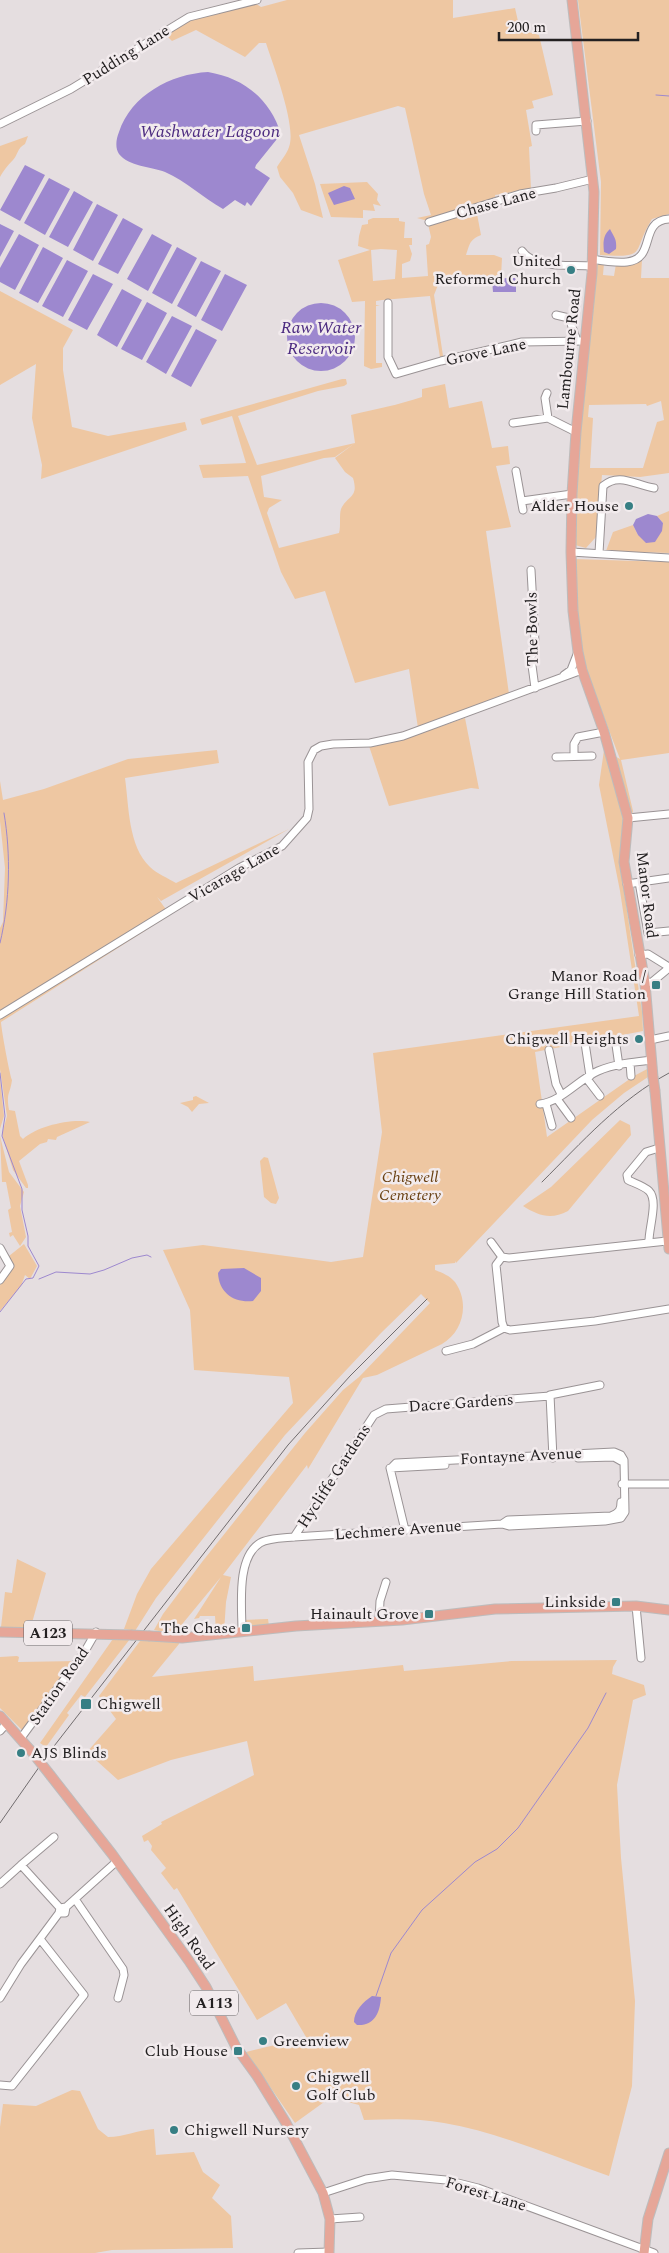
<svg xmlns="http://www.w3.org/2000/svg" width="669" height="2253" font-family="Spectral,serif">
<style>
.green{fill:#eec7a2;fill-rule:evenodd}
.water{fill:#9d88cf}
.lines{fill:none;stroke-linecap:round;stroke-linejoin:round}
.stream{stroke:#9d88cf;stroke-width:1}
.minor-casing{stroke:#9a9395;stroke-width:9}
.major-casing{stroke:#bdbcbc;stroke-width:11}
.minor{stroke:#fff;stroke-width:7}
.major{stroke:#e6a698;stroke-width:9}
.rail{stroke:#716c6e;stroke-width:1}
.major-bridge-casing{stroke:#bdbcbc;stroke-width:11;stroke-linecap:butt}
.major-bridge{stroke:#e6a698;stroke-width:9}
.poi-dot{fill:#377f84;stroke:#f2ebed;stroke-width:2}
.labels{text-anchor:middle;dominant-baseline:central;stroke-width:5;stroke-linejoin:round;paint-order:stroke}
.shield{fill:#f2ebed;stroke:#615d5e;stroke-width:1}
.shield-label{font-size:15px;font-weight:bold;fill:#232021}
.street-label{font-size:16px;fill:#232021;stroke:#f2ebed}
.poi-label{font-size:16px;fill:#232021;stroke:#f2ebed;text-anchor:end}
.park-label{font-size:16px;font-style:italic;fill:#694012;stroke:#f2ebed}
.water-label{font-size:18px;font-style:italic;fill:#4d2c81;stroke:#f2ebed}
</style>
<rect width="100%" height="100%" fill="#e5dee0"/>
<path class="green" d="M287,0H453V18L515,8L520,30L539,35L553,95L532,101L534,108L526,110L532,146L529,147L531,189L495,195L496,200L428,221L417,218L431,215L424,194L405,108L398,106L299,135L315,184L323,218L301,210L293,193L280,177L277,167C281,160 287,154 289,147C297,127 273,65 266,43H259L245,57L196,30L172,41L165,34L191,20L255,3L261,7Z
M578,0H669V214L652,219C631,253 649,258 600,255L601,182Z
M28,136L25,144C17,148 18,155 13,160C7,166 4,170 0,177V146Z
M367,182L378,194L377,200L381,206L373,204L375,211L363,210V218L331,217L320,184Z
M496,203V207L477,214L481,235C469,240 470,244 466,255H494L502,258L501,277L438,285L434,295L443,356L440,357L430,296L382,300L376,301V305L380,306H376V363H382V367L371,369L364,366L365,301L352,302L338,260L370,250L358,246L359,236L362,225L368,224V220L373,218H399V221L405,222L404,238H412V245H409L412,254L410,261L402,264V278L428,276L426,245L429,244L431,237L428,224ZM381,249L397,250L395,279L373,281L371,250Z
M642,259L641,278H669V473L640,477L602,475L596,537L586,548L575,545C575,451 584,356 597,263H604L603,275L614,276L616,264L629,265ZM661,401L664,420L657,422L643,468H590L593,418L588,417L589,405L646,404L647,406Z
M0,291L73,330L63,348V370L72,427L108,436L185,422L187,430L41,479L42,465L32,418L36,364L0,385Z
M342,379H346L347,384L344,386L318,391L238,416L257,465L355,443L351,415C376,409 398,405 422,397V389L445,384L449,408L482,401L492,448L508,446L510,464L496,466L511,527L486,531L509,694L418,728L409,669L355,683L325,591L295,599L281,572L248,476L203,478L199,465L246,463L232,416L202,425L200,419ZM355,443L335,458L345,472L353,478C359,498 348,495 341,509C339,515 341,526 339,533L279,548L267,513L269,508L282,500L264,497L261,476L324,458L335,457Z
M669,511V553L606,551L613,532L633,525L638,535L663,523L657,516Z
M573,559L669,562V753L621,760L633,811L623,852L625,883L623,884L642,1012L643,1031L535,1052L547,1137L634,1076L649,1068L648,1077L624,1093L592,1120L456,1263L455,1261V1263L435,1265V1270C443,1273 450,1276 455,1282C470,1303 463,1332 442,1344L377,1375L363,1378L308,1469L307,1465L223,1575L231,1577L226,1602L224,1632H216L215,1616H200L199,1618L194,1619L221,1577L174,1634L154,1630L163,1614L202,1562L305,1433L343,1390L359,1377L430,1303L421,1294L381,1333L285,1435L156,1598L135,1631L124,1629L137,1594L151,1569L293,1403L289,1377L194,1370L190,1310L163,1250L203,1245L331,1262L363,1257L382,1132L373,1053L639,1016L620,891L599,785L604,750L620,759L586,670L581,648Z
M465,718L479,789L471,788L389,806L369,746L404,739Z
M217,750L219,763L125,778C129,806 128,846 150,867C157,874 168,878 176,883L289,829L161,901L157,897L170,915L1,1022C1,1028 10,1077 12,1080C10,1095 6,1092 9,1110L15,1111L20,1136L23,1139C37,1126 72,1118 90,1122L57,1137L56,1140L48,1139L47,1142L40,1144L19,1161L28,1185V1188H26L13,1170L2,1134L7,1116L0,1069V928L3,922L5,868L0,821V781L3,800L44,789L128,759Z
M0,1078L4,1116L0,1129Z
M196,1096L209,1103L199,1104L192,1112L188,1107L180,1103L193,1100V1097Z
M620,1120L630,1125L631,1135L568,1211C551,1220 539,1216 523,1206L551,1187Z
M0,1136L9,1172L24,1192L20,1206L26,1237L20,1246L13,1235L10,1237L9,1233L12,1232L8,1210L11,1208L6,1182H2Z
M264,1157L268,1158L279,1198L276,1204L271,1203L264,1197L260,1161Z
M24,1244L37,1266L30,1279L25,1275L21,1286L0,1311C0,1303 0,1294 0,1286C3,1272 17,1274 9,1256Z
M17,1559L46,1573L30,1630L1,1627L5,1592L12,1593Z
M268,1619L269,1626L243,1629V1620Z
M115,1636L130,1639L85,1697L81,1695L67,1713L69,1715L46,1747L40,1743Z
M180,1640L179,1644L152,1677L253,1666L254,1681L403,1665L404,1671L512,1661L617,1660L613,1667L612,1674L644,1685L646,1695L633,1700L617,1785L621,1858L635,2001L632,2086L609,2176C555,2157 501,2133 444,2123C418,2118 390,2119 364,2120L359,2105L348,2102L338,2092L295,2123L246,2052L292,2041L293,2043L306,2037L286,2003L257,2020L177,1888L174,1890L161,1873L166,1868L151,1850L152,1846L148,1840L144,1842L142,1836L162,1824L161,1822L254,1775L247,1741L171,1760L118,1780L87,1752L116,1719L99,1696L140,1641Z
M17,1656L19,1657L18,1662L78,1661L25,1733L0,1708V1657Z
M72,2090L80,2091L98,2129L108,2137C124,2137 137,2130 154,2129L156,2155L194,2152L203,2172L220,2185L212,2198L231,2216L233,2248L112,2250L95,2253H0V2127L3,2104L36,2106Z"/>
<path class="water" d="M208,72C244,78 270,99 281,134L256,165L255,168L270,178L251,206L247,202L245,206L235,200L223,209C203,198 186,181 165,172C152,167 128,166 119,154C115,148 116,139 119,132C131,95 171,74 208,72Z
M25,165L45,175L20,221L0,210Z
M49,178L70,189L45,235L24,223Z
M344,186L350,188L355,199L334,205L328,193Z
M74,191L93,202L68,247L49,237Z
M97,204L118,215L93,261L73,250Z
M123,218L143,229L118,274L98,264Z
M0,224L14,231L0,257Z
M610,229C614,237 617,239 616,249L609,254L604,252C603,243 603,235 610,229Z
M19,234L39,245L15,290L0,282V268Z
M152,234L172,245L148,291L127,279Z
M43,247L63,258L38,303L19,293Z
M177,247L197,258L172,304L152,293Z
M67,260L88,271L63,317L42,306Z
M201,261L221,271L196,317L177,306Z
M93,274L113,284L87,330L68,320Z
M225,274L247,285L222,331L201,320Z
M507,278H516V292H493L492,280Z
M122,289L142,300L117,347L97,335Z
M147,302L167,313L142,360L121,349Z
M287 337a34 34 0 1 1 68 0a34 34 0 1 1-68 0Z
M172,316L192,326L166,374L146,362Z
M196,329L217,340L191,387L171,376Z
M648,514L657,516L663,523L662,531L655,542L646,543L638,535L633,525L636,519Z
M244,1268L261,1278V1291L253,1301C234,1303 219,1293 218,1273L221,1269Z
M372,1996L381,1997C380,2012 375,2026 357,2025L354,2022C354,2011 363,2002 372,1996Z"/>
<g class="lines">
<path class="stream" d="M656,95L669,96
M0,943C10,901 11,855 4,813
M0,1073L5,1116L2,1136L22,1189V1210L28,1236V1246L39,1266L33,1278L26,1279L0,1312
M39,1279L56,1272L90,1274L104,1270L132,1258L147,1255L151,1257
M376,1996L391,1953L422,1910L475,1862L497,1849L518,1828L588,1728L606,1693"/>
<defs>
<path id="minor" d="M0,124L71,89L189,17L257,0
M536,131V125L587,121
M429,222L520,194L556,188L593,179
M522,251C536,270 571,264 592,266
M592,259C603,261 617,263 627,262C657,259 638,221 669,219
M388,303V357L396,374L441,361L522,342L585,341
M556,315L569,318L577,341
M547,393L545,398L548,418
M513,423L548,418L576,432
M516,471L523,510
M522,501L572,494
M571,552L669,558
M599,553L603,486C619,472 635,485 654,488
M531,570L535,642L531,658L535,688
M564,675L571,670L578,652
M574,756V744L578,737L604,732
M556,757L592,756
M628,818L669,814
M639,882L648,933L669,931
M627,884L669,878
M639,955L648,954L669,967
M645,983L652,982L669,968
M0,1015L239,868L282,846L307,818L309,809L308,762L314,750L321,746L333,744L370,743L403,736L582,670
M650,1040L669,1036
M585,1043L590,1076
M616,1045L619,1066
M549,1050L556,1084L561,1094
M630,1063L631,1076
M587,1079L600,1096
M557,1099L571,1118
M540,1104C561,1102 579,1079 598,1071C614,1064 634,1062 652,1060
M546,1104L552,1126
M491,1242L502,1257L509,1258L667,1241
M649,1243C648,1230 659,1201 649,1191C644,1186 634,1183 628,1180L627,1175L646,1152L659,1148
M0,1248L10,1266L0,1280
M502,1257L496,1265L502,1322L504,1328L510,1330L595,1321L669,1309
M446,1351L473,1344L504,1328
M553,1458L550,1395L600,1385
M578,1458L614,1457L621,1461
M622,1484H669
M502,1524L508,1520L611,1516C619,1513 621,1510 621,1502
M405,1530L390,1468L445,1465
M294,1537L374,1415L386,1409L550,1396
M636,1606L641,1658
M379,1621L380,1601L386,1582
M242,1631C242,1606 236,1558 260,1543C268,1538 284,1538 294,1537L502,1524L509,1526L605,1521L621,1518L625,1512L624,1460L621,1455L614,1452L396,1463L393,1466
M0,1731L7,1723
M21,1738L85,1651L96,1632
M21,1865L54,1837
M0,1884L21,1865L60,1908
M75,1899L123,1969L124,1975L118,1998
M66,1907L65,1913H59L60,1908L66,1907L116,1862
M0,1998L21,1964L59,1913
M0,2085L12,2086L84,1995L40,1939
M323,2193L366,2179L392,2175L446,2180L478,2188L654,2253
M330,2219L360,2217
M298,2253L329,2252"/>
<path id="major" d="M572,0L594,192L592,273L576,432L572,494L571,552L573,611L578,652L582,670L604,732L628,818L624,862L645,983L653,1077
M655,1091L669,1249
M0,1632L131,1635
M150,1636L182,1638L296,1626L402,1620L495,1609L636,1606L669,1610
M0,1716L32,1752
M51,1776L112,1854L189,1961L206,1987L236,2047L257,2076L286,2123L323,2193L330,2219L329,2253
M644,2253L648,2219L669,2153"/>
</defs>
<use href="#minor" class="minor-casing"/>
<use href="#major" class="major-casing"/>
<use href="#minor" class="minor"/>
<use href="#major" class="major"/>
<path class="rail" d="M542,1182C582,1142 619,1100 669,1073
M0,1823L51,1750L288,1445L350,1376L427,1299"/>
<defs>
<path id="major-bridge" d="M653,1077L655,1091
M131,1635L150,1636
M32,1752L51,1776"/>
</defs>
<use href="#major-bridge" class="major-bridge-casing"/>
<use href="#major-bridge" class="major-bridge"/>
</g>
<g class="poi-dot">
<circle cx="571" cy="270" r="5"/>
<circle cx="629" cy="506" r="5"/>
<rect x="651" y="980" width="10" height="10" rx="2.5"/>
<circle cx="639" cy="1039" r="5"/>
<rect x="611" y="1597" width="10" height="10" rx="2.5"/>
<rect x="424" y="1609" width="10" height="10" rx="2.5"/>
<rect x="241" y="1623" width="10" height="10" rx="2.5"/>
<rect x="80" y="1698" width="12" height="12" rx="2.5"/>
<circle cx="21" cy="1753" r="5"/>
<circle cx="263" cy="2041" r="5"/>
<rect x="233" y="2046" width="10" height="10" rx="2.5"/>
<circle cx="296" cy="2086" r="5"/>
<circle cx="174" cy="2130" r="5"/>
</g>
<g class="labels">
<g class="shield">
<rect x="24" y="1620.5" width="48" height="25" rx="4"/>
<rect x="190" y="1990.5" width="48" height="25" rx="4"/>
</g>
<g class="shield-label">
<text x="48" y="1633">A123</text>
<text x="214" y="2003">A113</text>
</g>
<g class="street-label">
<text transform="translate(126 55) rotate(-32)">Pudding Lane</text>
<text transform="translate(496 203) rotate(-15)">Chase Lane</text>
<text transform="translate(569 349) rotate(-84)">Lambourne Road</text>
<text transform="translate(486 352) rotate(-12)">Grove Lane</text>
<text transform="translate(532 629) rotate(-91)">The Bowls</text>
<text transform="translate(234 873) rotate(-30)">Vicarage Lane</text>
<text transform="translate(647 895) rotate(83)">Manor Road</text>
<text transform="translate(461 1403) rotate(-4)">Dacre Gardens</text>
<text transform="translate(521 1456) rotate(-3)">Fontayne Avenue</text>
<text transform="translate(334 1476) rotate(-57)">Hycliffe Gardens</text>
<text transform="translate(398 1530) rotate(-4)">Lechmere Avenue</text>
<text transform="translate(59 1686) rotate(-55)">Station Road</text>
<text transform="translate(189 1937) rotate(55)">High Road</text>
<text transform="translate(486 2194) rotate(17)">Forest Lane</text>
</g>
<g class="poi-label">
<text x="561" y="261">United<tspan x="561" dy="18">Reformed Church</tspan></text>
<text x="619" y="506">Alder House</text>
<text x="646" y="976">Manor Road /<tspan x="646" dy="18">Grange Hill Station</tspan></text>
<text x="629" y="1039">Chigwell Heights</text>
<text x="606" y="1602">Linkside</text>
<text x="419" y="1614">Hainault Grove</text>
<text x="236" y="1628">The Chase</text>
<text x="97" y="1704" text-anchor="start">Chigwell</text>
<text x="31" y="1753" text-anchor="start">AJS Blinds</text>
<text x="273" y="2041" text-anchor="start">Greenview</text>
<text x="228" y="2051">Club House</text>
<text x="306" y="2077" text-anchor="start">Chigwell<tspan x="306" dy="18">Golf Club</tspan></text>
<text x="184" y="2130" text-anchor="start">Chigwell Nursery</text>
</g>
<g class="park-label">
<text x="410" y="1177">Chigwell<tspan x="410" dy="18">Cemetery</tspan></text>
</g>
<g class="water-label">
<text x="210" y="131">Washwater Lagoon</text>
<text x="321" y="327">Raw Water<tspan x="321" dy="21">Reservoir</tspan></text>
</g>
</g>
<path d="M499 32v8h139v-8" fill="none" stroke="#232021" stroke-width="2.5"/>
<text x="507" y="32" font-size="15" fill="#232021" stroke="#f2ebed" stroke-width="4" paint-order="stroke">200 m</text>
</svg>
